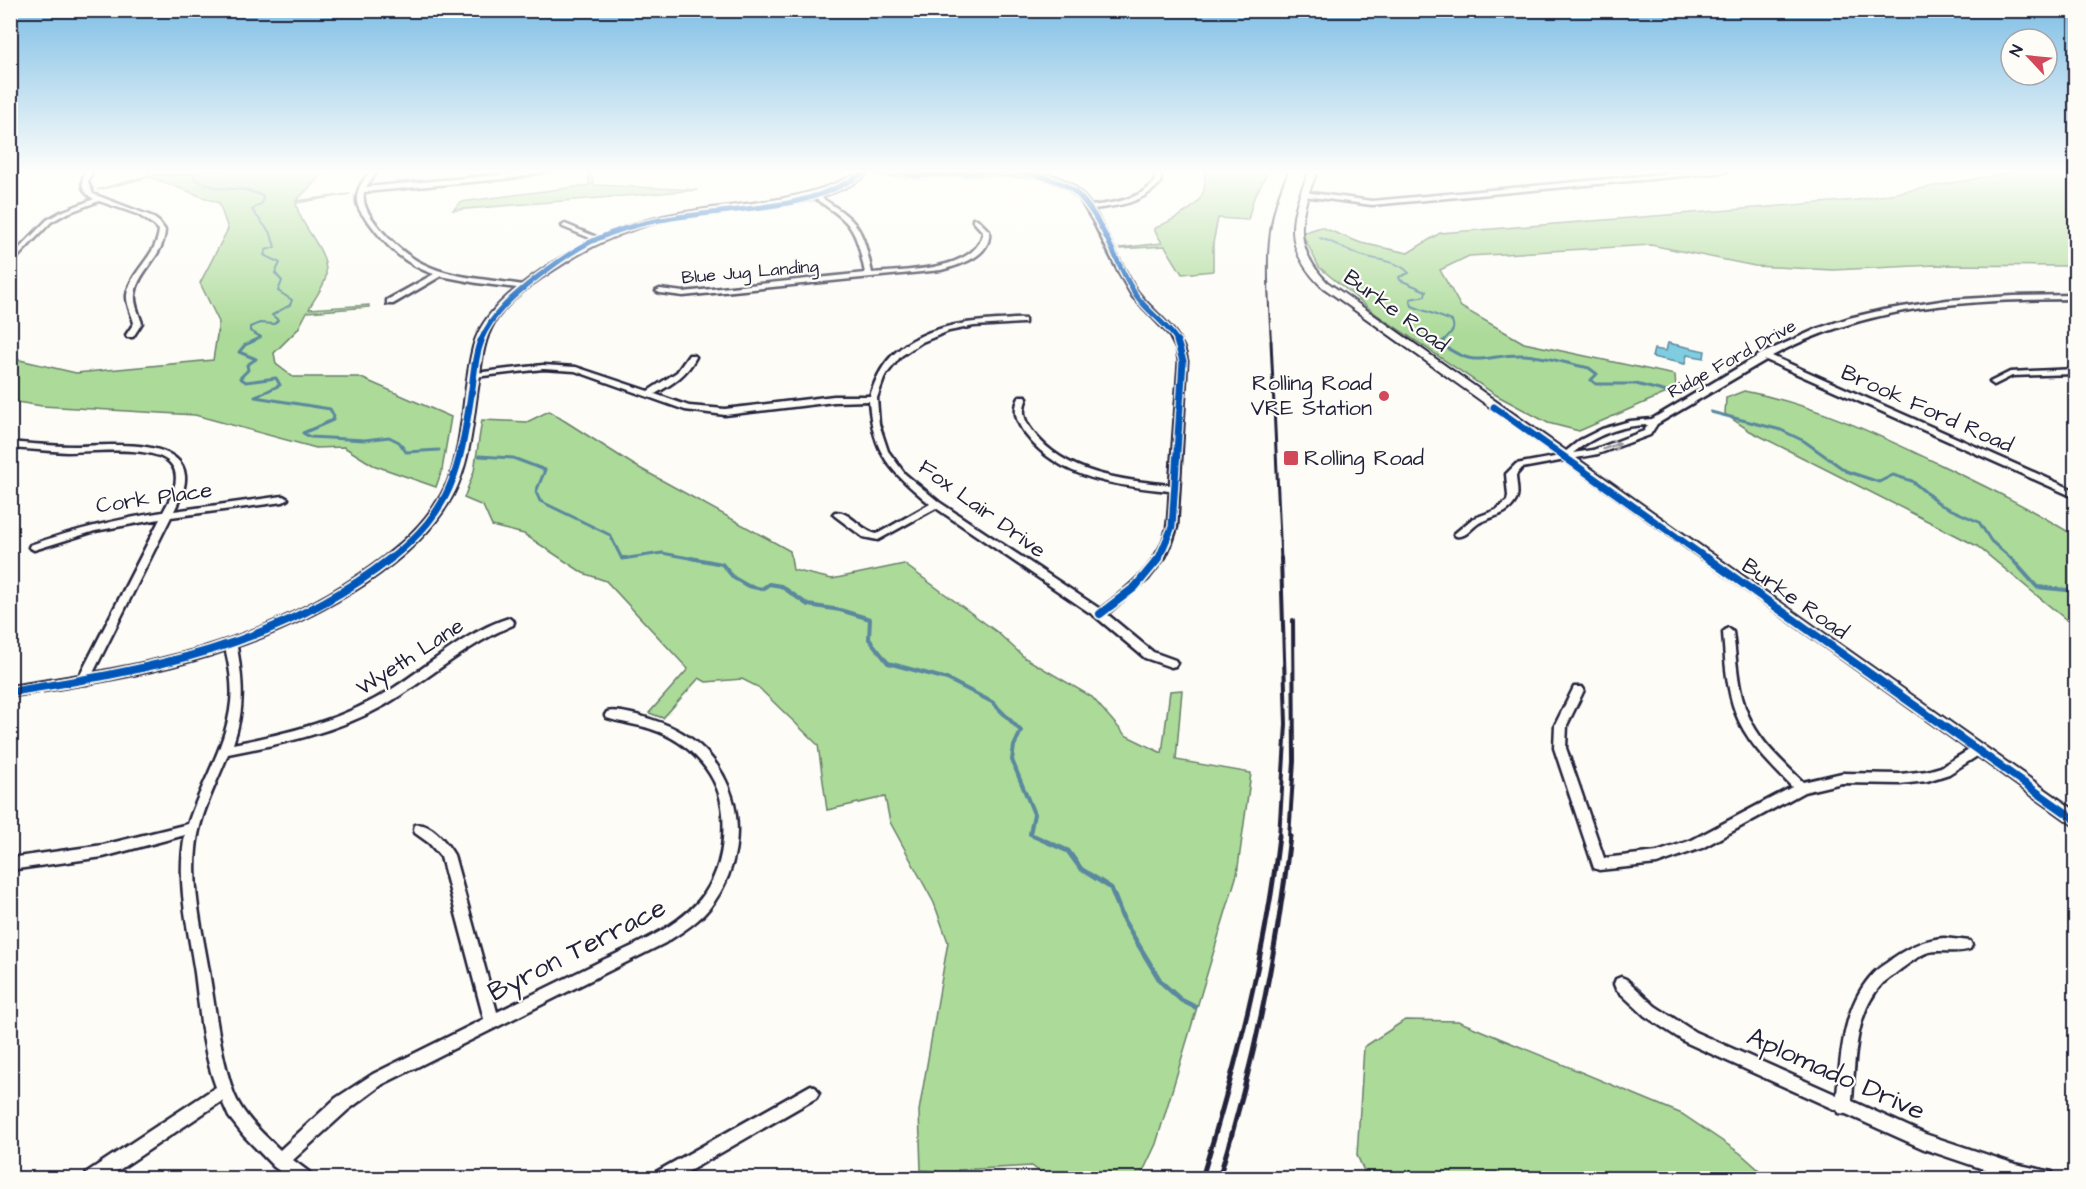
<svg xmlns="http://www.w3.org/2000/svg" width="2086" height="1189" font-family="'Architects Daughter',sans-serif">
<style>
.green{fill:#acda98;stroke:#677e6a;stroke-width:1.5}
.water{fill:#80cce0;stroke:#5a889e;stroke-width:1.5}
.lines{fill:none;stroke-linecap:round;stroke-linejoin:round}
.stream-far3{stroke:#5a889e;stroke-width:2}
.stream-far2{stroke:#5a889e;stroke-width:3}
.stream-far1{stroke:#5a889e;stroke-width:4}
.stream{stroke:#5a889e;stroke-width:5}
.minor-casing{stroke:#22223b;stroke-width:5}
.tertiary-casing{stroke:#22223b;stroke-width:4}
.primary-casing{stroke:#22223b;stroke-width:4}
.minor{fill:#fdfcf7;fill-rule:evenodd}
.tertiary{fill:#fdfcf7;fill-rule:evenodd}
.primary{fill:#fdfcf7;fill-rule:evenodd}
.rail-far3{stroke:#22223b;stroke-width:2}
.rail-far2{stroke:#22223b;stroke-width:3}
.rail-far1{stroke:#22223b;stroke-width:4}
.rail{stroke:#22223b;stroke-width:5}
.cycleway-far2-casing{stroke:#fdfcf7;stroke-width:8}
.cycleway-far1-casing{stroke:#fdfcf7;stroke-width:10}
.cycleway-casing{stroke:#fdfcf7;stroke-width:12}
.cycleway-far2{stroke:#0057b8;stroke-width:5}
.cycleway-far1{stroke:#0057b8;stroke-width:7}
.cycleway{stroke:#0057b8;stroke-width:8}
.oneway{stroke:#9a9aa2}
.poi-dot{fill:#d1495b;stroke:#fdfcf7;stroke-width:2}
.labels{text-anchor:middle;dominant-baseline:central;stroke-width:4.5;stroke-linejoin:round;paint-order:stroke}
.far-street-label{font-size:18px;fill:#22223b;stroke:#fdfcf7}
.street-label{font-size:22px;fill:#22223b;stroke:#fdfcf7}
.poi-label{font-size:22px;fill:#22223b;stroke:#fdfcf7;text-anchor:end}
.near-street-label{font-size:27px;fill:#22223b;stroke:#fdfcf7}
</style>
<rect width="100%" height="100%" fill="#fdfcf7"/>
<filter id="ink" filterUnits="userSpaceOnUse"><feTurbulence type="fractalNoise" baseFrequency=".0167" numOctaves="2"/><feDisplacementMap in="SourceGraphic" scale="12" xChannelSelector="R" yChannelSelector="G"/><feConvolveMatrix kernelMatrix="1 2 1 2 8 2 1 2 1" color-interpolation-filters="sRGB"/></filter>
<g filter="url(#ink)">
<path class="green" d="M149,170L326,171L296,201L350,194L296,203C301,230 328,247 326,276C325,286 313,300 309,309L369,305V307L307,312L298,329L274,353L276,364L293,377H359L451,417L442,470L436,487L373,465L344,447L316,448L195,415L42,406L11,401V358L76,373L213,360L219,322L200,283L228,229L219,203L150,177L97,190L147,176Z
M587,170H591L594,185L698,190L453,210L461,202L590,185Z
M1204,170H1269L1253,200L1248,220L1218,218L1213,243V271L1182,274L1165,246L1121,249L1120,248L1162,243L1154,229C1181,214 1211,207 1204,170Z
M2024,170H2075V266L1935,265L1833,270L1755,266L1651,245L1469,256L1440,270L1461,307L1524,343L1675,375L1676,389L1579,431L1548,423L1496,395L1376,314L1319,267L1302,233L1321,227L1361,243L1408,253L1440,233L1857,200Z
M1744,391C1813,404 1879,435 1941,465C1987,487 2032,509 2075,536V627L1977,546L1750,431L1725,414L1726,398Z
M549,411L634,465L790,551L793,570L832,579L904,564L997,632L1025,658L1092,697L1125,735L1162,753L1170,691L1182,690L1176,760L1251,773L1237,874L1156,1144L1140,1178H1048L1032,1166L958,1170V1178H938L937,1171L921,1170L919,1111L948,942L934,903L890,822L885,797L827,810L818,745L758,687L742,679L706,682L699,678L663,718L649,713L688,669L606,581L583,573L524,534L492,526L483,506L464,498L474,471L482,420L527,422Z
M1405,1020L1458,1021L1682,1114L1740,1153L1768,1178H1367L1357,1155L1364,1047Z"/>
<path class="water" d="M1668,343L1705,351L1704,358L1687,355L1685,364L1652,357L1654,349L1666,351Z"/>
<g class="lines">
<path class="stream-far3" d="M187,170L195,174L194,179L218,188L247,190L263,196L262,203L252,210L271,234L275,247L266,250L264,255L280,263L275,273L282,281L278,291L292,300L290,305L272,315L278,320L274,324L260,323L250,327V331L261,337L251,342
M155,175L193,174
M1320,238C1334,242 1346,250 1360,255C1377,261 1396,259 1409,273L1399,277L1400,280L1426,291L1425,296L1410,299L1412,306L1452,321C1457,333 1447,334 1443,342"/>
<path class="stream-far2" d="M254,341L245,345L239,352L256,359L247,365L248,370L240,378L246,382L276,378L280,385L255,397L330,409L334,416L333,420L303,433L310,437L365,440L389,437L399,442L406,452L439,450
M1443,341V345C1479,371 1488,353 1524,355C1545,356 1568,364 1589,368L1597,374L1591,380L1596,384H1636L1667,392
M1711,412L1781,430L1804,441L1846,471L1879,482L1893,475L1912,481L1941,505L1979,522L1991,541L2013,560
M479,456L513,458L545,470L536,492L540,501L610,535L622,559L662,553L700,560"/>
<path class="stream-far1" d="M622,558H626
M691,558L722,564L734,578L748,586L762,589L769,584L781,586L808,605L840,610L870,619L869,639L888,663L947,679L992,702L1021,731L1014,746L1012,760L1034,814L1030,834L1037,837
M2011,558L2037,587L2076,591"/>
<path class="stream" d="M1034,836L1068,851L1081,869L1111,888L1124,921L1161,982L1181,1000L1195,1007"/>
<defs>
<path id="minor" d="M87,170H93L88,182L93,194L151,216L159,222L165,230C164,257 138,270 135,295C134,304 139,314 142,323L133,337H127L126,335L134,323C132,314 126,304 127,295C131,270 157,256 159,230L154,225L137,214L99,201L65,214L51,222L10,265V258L47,220L61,212L94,199C81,192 79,181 87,170Z
M372,170H378L366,187L552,170L513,178L364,192C362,206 369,214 377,225C420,279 460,275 523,285H526V289L477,283L441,276L393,304H387V300L434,274C405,265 386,246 369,222C364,217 358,210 357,202C356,189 363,180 372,170Z
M866,170C886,170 906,174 926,173C966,173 1038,161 1072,185C1079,191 1085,198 1091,206C1114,203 1137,200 1154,183L1156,170H1162L1160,183C1143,203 1118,206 1093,209C1108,235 1119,262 1134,287C1152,315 1181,326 1187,361L1177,527L1172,542L1165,557L1148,579L1107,614L1153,652L1175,660L1177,663L1175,666L1171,667L1145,658L1096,617L936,508L878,540L863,537L835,516L833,514L835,512C850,511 861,531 877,534L930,504C890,470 873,455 869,401L834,402L725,415L685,410L575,371L543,369L475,377L471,375L475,373L543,365L576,367L648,391L677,372L689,355H692L696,357C687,375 672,384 655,394L689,406L725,409L834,396H870C875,380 883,363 896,352C923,328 962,322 997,320C1006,320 1016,318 1025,319V323H1022L974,326L949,331L922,342L901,356L885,376L877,398L879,424L888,451L905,474L939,502L1100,609C1128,588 1159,564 1167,528C1169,516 1169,503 1170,491C1118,486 1059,479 1026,435C1016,422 1012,410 1020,396H1026L1027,398C1021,411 1024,421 1033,432C1065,474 1121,480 1170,485L1179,361L1177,350L1169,334L1133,297L1119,273L1093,221L1079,198L1066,187L1050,180L1032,176L990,174L916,177L877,173Z
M1705,170H1728L1725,172L1372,205L1304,196L1301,194L1304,192L1372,201Z
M813,195H817C858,221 862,225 872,273C903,270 977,272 983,232L973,221V219H977L989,231C992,256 960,265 941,270L683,296L660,293L656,291L660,289L683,292L865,273C855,226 853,224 813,197Z
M565,224L599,238L600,239L595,240L563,227L562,226Z
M2076,295V299C1967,300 1870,304 1772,356L2076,491V498L1766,360L1657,424L1650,435L1598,454L1522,468L1516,475C1516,483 1520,495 1515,502C1507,516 1491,516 1479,523C1471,528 1466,538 1456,536L1454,534L1472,519L1496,510L1507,501L1508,496L1506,474L1516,464L1560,456L1580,440L1602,429L1630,421L1652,419L1761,354L1819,328L1849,318L1883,310L1947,300L2013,296ZM1648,425L1644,431L1593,450L1573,453C1594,436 1621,425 1648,425Z
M2076,369V374L2012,376L1994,385L1990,382L2010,372Z
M10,442C32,444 53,446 75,446C101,446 182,436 185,476C186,488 179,501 174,511L283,496L288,499L283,502L171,517L89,681L87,684H79L77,681L160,519L95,531L34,550L29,547L30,545C74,530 118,519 163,512C170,499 183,478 171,464C155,444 91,452 67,452C48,451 29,449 10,448Z
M509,618L514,622L513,625C466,645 429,679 385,705C337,732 282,744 228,754C216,785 199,815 196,849C192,890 202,930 209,971C216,1013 220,1055 234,1094C243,1116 263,1134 280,1150L336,1098L373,1074L484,1019L441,857L429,843L415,833L414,829L415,825C430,821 447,843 454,855L497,1012C530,996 562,980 595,964C631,946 682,927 705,893C721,869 725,843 723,814C720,774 689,741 651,729C637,724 621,723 607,718L605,715L607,712C618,709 644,717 656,721C735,746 760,836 714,902C702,920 682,932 665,943L383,1084L348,1110L293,1160L309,1172L311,1178H290L274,1167L244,1136L229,1117L222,1101L107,1178H85L87,1172L216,1087C202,1050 200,1011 195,973C188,927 176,882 185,835L103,857L10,870V858L103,845L188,824C201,783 227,745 231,702C233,683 229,665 225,647L227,644H235L237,647C243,683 245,709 233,744C289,733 343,720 392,689C430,665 465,632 509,618Z
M1728,628L1733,632C1737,662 1737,696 1752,723C1764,746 1785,764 1803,782L1842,773L1900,774L1927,771L1941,767L1974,747L1978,745L1982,747L1984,750L1982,753L1949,774L1927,781L1900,784L1842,783L1804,792L1702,848L1657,864L1599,870L1594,868L1554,748L1555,725L1574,687H1582L1584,690L1567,725L1566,748L1604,858L1657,852L1692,840L1792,787C1771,765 1747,743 1736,714C1726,688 1725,659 1723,632Z
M1944,938L1970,941L1972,945L1970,949C1957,954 1942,949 1929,952C1919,955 1910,963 1901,969C1895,974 1889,978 1883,983C1854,1013 1855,1062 1852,1101L1925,1134L2015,1164L2052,1172L2054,1178H2010L1924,1149L1846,1114L1838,1113V1111L1685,1042L1645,1016L1616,989L1614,984L1616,979L1621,977L1626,979L1655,1006L1695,1032L1837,1095C1841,1054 1843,1008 1871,976C1877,968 1886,964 1893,958C1909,947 1925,939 1944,938Z
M811,1085L816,1088L819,1093L816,1098L677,1178H654L656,1172Z"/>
<path id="tertiary" d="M863,170H873C820,214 740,206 677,218C635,226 596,242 560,266C536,281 509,299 494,323C483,342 482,361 479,382C474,412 472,445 462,474C447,521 405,557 365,584C251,658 142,676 10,697V686C143,666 261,646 373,565C406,542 439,510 452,470C464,431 463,386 473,347C479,323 499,302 518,287C566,249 619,223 679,213C745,201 804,204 863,170Z
M1310,170H1318C1299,214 1291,245 1327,282L2076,811V827L1321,286C1282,247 1289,217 1310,170Z"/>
<path id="primary" d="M10,170H19L10,177Z"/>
</defs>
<use href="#minor" class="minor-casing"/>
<use href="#tertiary" class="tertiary-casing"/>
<use href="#primary" class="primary-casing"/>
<use href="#minor" class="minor"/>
<use href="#tertiary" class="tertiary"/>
<use href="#primary" class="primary"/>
<path class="rail-far3" d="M1271,342C1268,283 1260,225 1289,170"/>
<path class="rail-far2" d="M1271,341L1281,560"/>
<path class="rail-far1" d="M1279,837L1286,724L1281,558
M1289,837L1294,761L1293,620"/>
<path class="rail" d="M1202,1178C1236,1066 1266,952 1279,836
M1219,1178C1254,1064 1277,954 1290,836"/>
<defs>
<path id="cycleway-far2" d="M480,342C492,313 515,294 540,275C558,262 576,248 597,239C659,211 727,215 793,202C812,198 831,191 848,182C855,179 861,173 868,171C882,166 899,174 913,175C962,177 1014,162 1061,183C1098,199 1114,263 1136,295C1148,313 1167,323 1178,342"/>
<path id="cycleway-far1" d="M1494,407L1709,560
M389,560C453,509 459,472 471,395C474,378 474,357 481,341
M1158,560L1172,527L1183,361L1177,341"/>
<path id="cycleway" d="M1707,558L2076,820
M1100,614L1135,587L1159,558
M10,692C148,670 278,647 391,558"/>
</defs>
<use href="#cycleway-far2" class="cycleway-far2-casing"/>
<use href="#cycleway-far1" class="cycleway-far1-casing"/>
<use href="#cycleway" class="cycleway-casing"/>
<use href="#cycleway-far2" class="cycleway-far2"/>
<use href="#cycleway-far1" class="cycleway-far1"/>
<use href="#cycleway" class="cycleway"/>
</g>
<defs><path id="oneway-shaft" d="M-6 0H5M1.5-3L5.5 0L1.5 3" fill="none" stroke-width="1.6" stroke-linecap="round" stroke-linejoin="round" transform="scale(1.5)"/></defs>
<use class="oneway" href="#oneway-shaft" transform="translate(1612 446) rotate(-21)"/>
</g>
<linearGradient id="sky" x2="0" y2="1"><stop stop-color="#7ebee5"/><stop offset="0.51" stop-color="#fefefb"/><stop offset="1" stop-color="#fefefb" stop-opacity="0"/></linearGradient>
<rect width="2086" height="336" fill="url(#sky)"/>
<g class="poi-dot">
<circle cx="1384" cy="396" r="6"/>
<rect x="1283" y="450" width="16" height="16" rx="3"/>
</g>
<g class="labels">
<g class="far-street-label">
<text transform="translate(750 272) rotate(-5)">Blue Jug Landing</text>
<text transform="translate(1732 359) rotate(-29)">Ridge Ford Drive</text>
</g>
<g class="street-label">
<text transform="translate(1396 311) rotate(36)">Burke Road</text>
<text transform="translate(1927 409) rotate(24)">Brook Ford Road</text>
<text transform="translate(154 498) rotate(-8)">Cork Place</text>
<text transform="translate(982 509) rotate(36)">Fox Lair Drive</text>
<text transform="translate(1795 599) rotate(35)">Burke Road</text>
<text transform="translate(410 657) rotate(-33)">Wyeth Lane</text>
</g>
<g class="poi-label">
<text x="1372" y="383">Rolling Road<tspan x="1372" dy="25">VRE Station</tspan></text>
<text x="1304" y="458" text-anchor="start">Rolling Road</text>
</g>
<g class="near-street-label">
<text transform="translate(577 950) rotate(-27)">Byron Terrace</text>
<text transform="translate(1836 1074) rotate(24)">Aplomado Drive</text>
</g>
</g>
<rect width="2086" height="1189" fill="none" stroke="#fdfcf7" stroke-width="36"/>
<rect x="18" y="18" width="2050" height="1153" fill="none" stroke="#22223b" stroke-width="2" filter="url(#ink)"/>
<g transform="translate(2029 57) rotate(296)"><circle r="28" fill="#fdfcf7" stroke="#a5a5ac" stroke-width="1.5"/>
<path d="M0-4.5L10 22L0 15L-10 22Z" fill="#d1495b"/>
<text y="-9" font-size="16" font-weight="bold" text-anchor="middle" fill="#22223b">N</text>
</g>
</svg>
